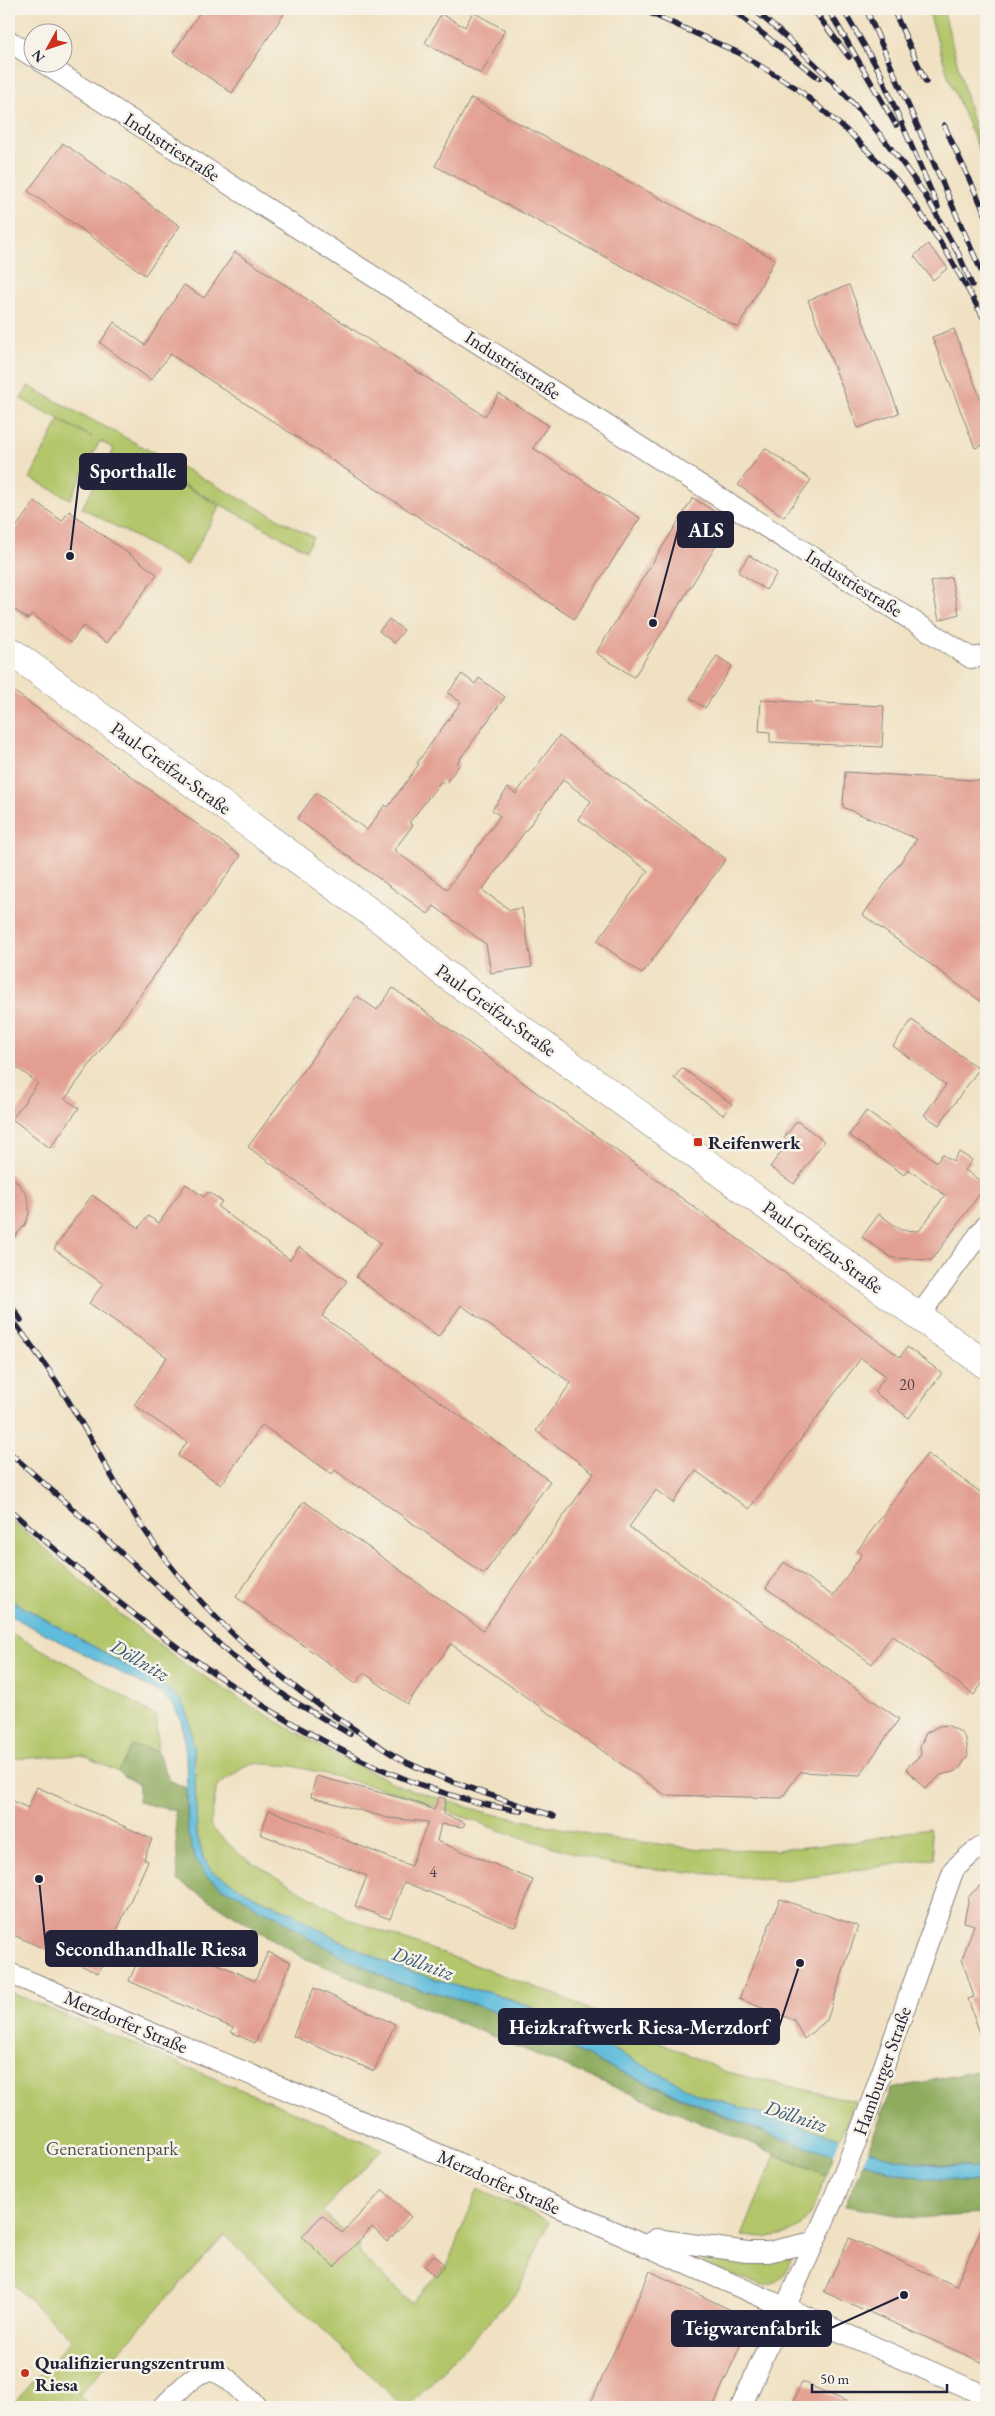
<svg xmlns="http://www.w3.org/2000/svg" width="995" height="2416" font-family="'EB Garamond',serif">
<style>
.green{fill:#b3c66a;stroke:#6a7452}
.forest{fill:#8eab5e;stroke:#58664c}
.water{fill:#5ebcdc;stroke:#406f8c}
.pier{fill:#f0e1c2}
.building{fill:#e29f91}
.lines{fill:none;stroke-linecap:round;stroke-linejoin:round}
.street-casing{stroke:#89827e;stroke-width:22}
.secondary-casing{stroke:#89827e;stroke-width:29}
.street{stroke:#fff;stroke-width:20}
.secondary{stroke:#fff;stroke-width:28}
.rail-casing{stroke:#22223b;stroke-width:5.5}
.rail{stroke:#f7f3e8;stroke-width:4;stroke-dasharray:11;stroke-linecap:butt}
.poi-dot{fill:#c8321e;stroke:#f7f3e8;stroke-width:2}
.labels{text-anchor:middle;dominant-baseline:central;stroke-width:5;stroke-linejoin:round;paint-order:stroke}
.number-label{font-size:16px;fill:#524150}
.street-label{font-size:19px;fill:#22223b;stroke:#f7f3e8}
.poi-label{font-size:19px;font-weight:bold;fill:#22223b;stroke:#f7f3e8;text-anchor:start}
.park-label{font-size:19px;fill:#4e5349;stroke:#f7f3e8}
.water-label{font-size:20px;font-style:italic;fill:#375873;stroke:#f7f3e8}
.leader{fill:none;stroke:#22223b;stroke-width:2}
.callout-dot{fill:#22223b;stroke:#f7f3e8;stroke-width:2}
.callout{fill:#22223b;stroke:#22223b;stroke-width:2}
.callout-label{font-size:20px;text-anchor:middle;font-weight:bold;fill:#fff}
</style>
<rect width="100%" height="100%" fill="#f7f3e8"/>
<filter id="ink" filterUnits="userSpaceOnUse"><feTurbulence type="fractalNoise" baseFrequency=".02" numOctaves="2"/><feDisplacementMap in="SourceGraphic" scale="10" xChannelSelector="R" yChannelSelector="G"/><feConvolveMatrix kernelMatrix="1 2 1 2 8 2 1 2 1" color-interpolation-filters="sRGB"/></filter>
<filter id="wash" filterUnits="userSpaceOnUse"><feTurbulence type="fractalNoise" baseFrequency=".0096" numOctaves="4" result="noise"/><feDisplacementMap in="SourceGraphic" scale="20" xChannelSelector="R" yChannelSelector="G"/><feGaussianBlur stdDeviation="1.12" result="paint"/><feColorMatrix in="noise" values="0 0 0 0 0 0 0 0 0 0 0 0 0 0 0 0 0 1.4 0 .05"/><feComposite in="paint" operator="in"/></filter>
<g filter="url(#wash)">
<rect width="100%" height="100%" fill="#f0e1c2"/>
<path class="green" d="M928,9H943L982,157L949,79Z
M28,386L313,537L306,550L163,474L220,506L187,565L82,508L114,449L100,441L70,499L30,478L59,420L92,437L21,399Z
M9,1518L121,1615L186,1665L251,1706L325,1749L402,1787L488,1813L608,1838L701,1849L776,1850L853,1842L929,1828L935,1858L785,1881L613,1865L504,1832L396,1792L293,1766L250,1763L217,1786L210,1826L240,1855L348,1919L557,1995L726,2072L855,2101L840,2138L700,2095L532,2007L488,1992L459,1987L392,1965L329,1935L292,1913L258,1898L211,1872L203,1857L197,1835L194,1756L190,1722L181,1700L164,1686L9,1599Z
M9,1632L87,1674L157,1717V1751L132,1746L118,1772L83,1755L9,1759Z
M9,1992L382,2149L322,2211L360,2247L357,2250L411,2303L447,2265L478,2189L549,2221L519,2290L408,2407H403L225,2235L79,2395L91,2407H9L72,2340L9,2280Z
M775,2155L826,2175C807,2228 801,2240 742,2236Z
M706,2254L762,2262L792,2259C785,2272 780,2285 763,2286L703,2264Z"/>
<path class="forest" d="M132,1746L157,1751L169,1780L186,1788L188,1834L195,1858L207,1877L225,1889L245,1898L260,1910L279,1917L307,1937L397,1983L452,1997L510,2017L608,2066L712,2111L782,2139L834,2154L826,2175L302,1957L178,1881L175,1811L138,1802L139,1785L118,1772Z
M986,2069V2169C946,2163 907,2165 868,2150L891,2089Z
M863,2163L909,2176L986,2183V2214L914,2218L845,2206Z"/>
<path class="water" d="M9,1599L164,1686L181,1700L190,1722L194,1756L197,1835L203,1857L212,1872L258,1898L292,1913L329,1935L392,1965L459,1987L488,1992L532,2007L700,2095L840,2138L882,2155L916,2163L986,2169V2183L909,2176L782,2139L608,2066L510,2017L452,1997L397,1983L351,1960L307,1937L279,1917L260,1910L245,1898L225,1889L207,1877L195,1858L188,1834L186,1755L182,1724L174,1706L160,1693L9,1615Z"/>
<path class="pier" d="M841,2136L869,2147L862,2165L833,2156Z"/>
<g id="blocks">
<path class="building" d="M202,9H287L232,93L173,53Z
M473,12L505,30L481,74L425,43L441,14L465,27Z
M471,98L775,259L738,328L435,166Z
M63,143L180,226L145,275L28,191Z
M928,244L948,268L933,280L914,256Z
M235,252L485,416L499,394L548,425L533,448L640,518L574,619L170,354L151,380L100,343L114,322L145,345L184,285L204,298Z
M849,285L899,413L858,428L808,300Z
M954,329L986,413V444L975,448L932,337Z
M765,448L811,480L784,517L738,485Z
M693,498L731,522L634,677L596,653Z
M35,501L62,521L69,511L157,574L107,643L83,626L71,642L32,614L28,619L9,606V537Z
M749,555L777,573L766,590L738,572Z
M951,577L959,614L939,620L931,582Z
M389,619L404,630L394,643L379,631Z
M717,656L732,666L705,708L690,698Z
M462,674L475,684L479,678L505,697L457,763L460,764L445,784L441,781L409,823L413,825L394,850L447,889L500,816L492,810L508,788L516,794L559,736L726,859L642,974L597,941L648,871L578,819L591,801L563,780L482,890L510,910L522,908L532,967L491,973L486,944L434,906L428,914L297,819L316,793L367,830L385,805L388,807L419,764L417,763L461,702L448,693Z
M9,688L241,856L65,1099L79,1108L50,1148L12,1119L38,1083L9,1062Z
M761,700L884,706L882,747L770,742V732L759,731Z
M845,772L986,781V1005L863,915L917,839L843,807Z
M393,988L900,1357L907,1347L942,1373L909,1418L874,1392L886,1376L861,1358L749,1509L696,1471L673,1503L656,1490L629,1527L899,1719L860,1775L800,1772L782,1798L665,1795L451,1644L407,1704L364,1673L356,1683L236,1597L304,1501L483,1630L594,1473L536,1431L571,1383L461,1305L438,1337L356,1277L381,1243L248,1147L357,996L377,1010Z
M912,1020L979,1069L939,1125L924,1115L946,1085L893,1046Z
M682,1068L732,1104L723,1115L674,1078Z
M866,1111L937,1162L942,1154L953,1161L959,1152L972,1160L965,1170L986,1185L932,1260L892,1258L862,1237L879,1214L901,1230L919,1231L945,1195L908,1169L904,1175L849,1135Z
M797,1121L824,1141L794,1184L770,1167L789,1141L784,1138Z
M9,1172L26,1193L29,1204V1214L25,1225L9,1243Z
M186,1184L204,1197L208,1192L222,1201L218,1207L290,1260L299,1247L347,1281L322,1316L550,1481L484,1574L360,1486L359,1488L335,1470L332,1474L262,1425L221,1485L178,1456L187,1442L134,1405L167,1357L89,1303L103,1284L54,1249L92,1195L139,1228L148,1216L159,1223Z
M927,1454L986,1496V1678L974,1695L892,1635L872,1664L766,1588L784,1562L833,1596L862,1554L857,1551Z
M947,1725L961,1732L966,1739L968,1755L960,1768L953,1772L941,1775L925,1789L906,1768L921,1755L920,1747L926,1733L939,1726Z
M316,1776L413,1801L434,1810L439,1797L446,1799L443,1814L465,1823L463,1827L441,1824L437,1841L533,1880L515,1927L404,1882L390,1919L355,1906L367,1876L260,1834L269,1810L411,1866L428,1822L388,1818L311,1797Z
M37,1787L152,1839L144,1859L148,1861L98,1973L9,1933V1799L28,1808Z
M986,1880V2045H984L968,1999L974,1997L962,1959L974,1925L964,1922L969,1896Z
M780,1899L858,1926L827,2020L804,2039L794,2020L739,1999Z
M150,1933L255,1981L268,1952L291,1962L255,2043L231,2032L233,2028L129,1981Z
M314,1988L395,2024L374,2071L293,2036Z
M383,2190L411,2217L387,2242L372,2227L334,2267L302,2237L322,2215L342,2233Z
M986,2218V2364L824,2292L849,2238L956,2286Z
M434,2255L445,2266L435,2277L424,2266Z
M650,2271L737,2313L745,2323L744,2337L713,2407H589Z
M802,2382L859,2407H791Z"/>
</g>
</g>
<g filter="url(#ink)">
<use href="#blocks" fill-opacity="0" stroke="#89827e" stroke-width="1"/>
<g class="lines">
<defs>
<path id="street" d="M9,41L32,56
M42,62L249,197L971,658L986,656
M918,1317L986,1225
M9,1973L406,2140L986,2396
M645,2247L656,2239L747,2252H768L813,2242
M163,2407C208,2360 210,2359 257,2407
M741,2407L834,2198L868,2111L954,1869L977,1849L986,1845"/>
<path id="secondary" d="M9,650L392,928L441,971L986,1365"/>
</defs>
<use href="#street" class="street-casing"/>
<use href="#secondary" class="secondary-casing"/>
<use href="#street" class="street"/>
<use href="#secondary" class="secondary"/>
<defs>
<path id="rail" d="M641,9L739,53L798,89L853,136L902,186L945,249L986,322
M731,9L819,78
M753,9C816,60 875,122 921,189C935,210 946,233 959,255
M813,9L849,57
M828,9L896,125
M843,9L882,76
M866,9L986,282
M893,9L926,82
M879,71L938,207
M944,125L986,215
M956,248L972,285
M9,1302L21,1320
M9,1315C29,1342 49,1368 66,1397C96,1446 121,1498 155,1545C209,1620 280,1681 357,1731C373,1741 389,1754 406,1762C453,1784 504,1800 554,1816
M9,1452L135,1565L232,1656L288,1698L350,1734
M9,1509C143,1629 339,1785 521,1811"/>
</defs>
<use href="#rail" class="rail-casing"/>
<use href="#rail" class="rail"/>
</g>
</g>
<g class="poi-dot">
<rect x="693" y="1137" width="10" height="10" rx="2.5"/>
<circle cx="25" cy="2373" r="5"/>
</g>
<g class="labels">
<g class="number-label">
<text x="907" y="1384">20</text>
<text x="433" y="1871">4</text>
</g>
<g class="street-label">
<text transform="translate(172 147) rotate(33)">Industriestraße</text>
<text transform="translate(513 365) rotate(33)">Industriestraße</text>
<text transform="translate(854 583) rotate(32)">Industriestraße</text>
<text transform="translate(171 768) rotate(36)">Paul-Greifzu-Straße</text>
<text transform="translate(496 1010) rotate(36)">Paul-Greifzu-Straße</text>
<text transform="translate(823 1247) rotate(36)">Paul-Greifzu-Straße</text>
<text transform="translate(126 2022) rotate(23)">Merzdorfer Straße</text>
<text transform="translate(882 2071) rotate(-70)">Hamburger Straße</text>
<text transform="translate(499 2182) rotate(24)">Merzdorfer Straße</text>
</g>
<g class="poi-label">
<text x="708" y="1142">Reifenwerk</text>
<text x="35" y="2362">Qualifizierungszentrum<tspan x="35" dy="22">Riesa</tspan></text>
</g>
<g class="park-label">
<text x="112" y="2148">Generationenpark</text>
</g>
<g class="water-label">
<text transform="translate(140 1660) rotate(30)">Döllnitz</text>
<text transform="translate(423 1963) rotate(20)">Döllnitz</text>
<text transform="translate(796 2116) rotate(18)">Döllnitz</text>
</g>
</g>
<path class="leader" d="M70 556L80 471M653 623L678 530M39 1879L46 1949M800 1963L779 2027M904 2295L831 2328"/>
<g class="callout-dot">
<circle cx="70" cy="556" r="5"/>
<circle cx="653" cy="623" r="5"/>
<circle cx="39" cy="1879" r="5"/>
<circle cx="800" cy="1963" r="5"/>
<circle cx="904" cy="2295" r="5"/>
</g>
<g class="callout">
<rect x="80" y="454" width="106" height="35" rx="5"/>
<rect x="678" y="512" width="55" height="35" rx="5"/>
<rect x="46" y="1931" width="211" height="35" rx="5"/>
<rect x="499" y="2009" width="280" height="35" rx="5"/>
<rect x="672" y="2311" width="159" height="35" rx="5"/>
</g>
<g class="callout-label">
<text x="133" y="478">Sporthalle</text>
<text x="706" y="537">ALS</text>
<text x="151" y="1956">Secondhandhalle Riesa</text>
<text x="639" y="2034">Heizkraftwerk Riesa-Merzdorf</text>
<text x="752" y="2335">Teigwarenfabrik</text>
</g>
<rect width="995" height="2416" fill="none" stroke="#f7f3e8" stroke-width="30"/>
<g transform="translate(48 48) rotate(230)"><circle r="24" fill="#f7f3e8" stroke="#a29fa3"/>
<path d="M0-4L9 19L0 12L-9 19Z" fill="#c8321e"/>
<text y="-8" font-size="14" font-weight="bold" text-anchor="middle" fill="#22223b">N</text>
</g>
<path d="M812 2384v8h135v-8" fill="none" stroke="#22223b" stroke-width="2.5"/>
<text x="820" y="2384" font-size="15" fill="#22223b" stroke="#f7f3e8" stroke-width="4" paint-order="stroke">50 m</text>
</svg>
